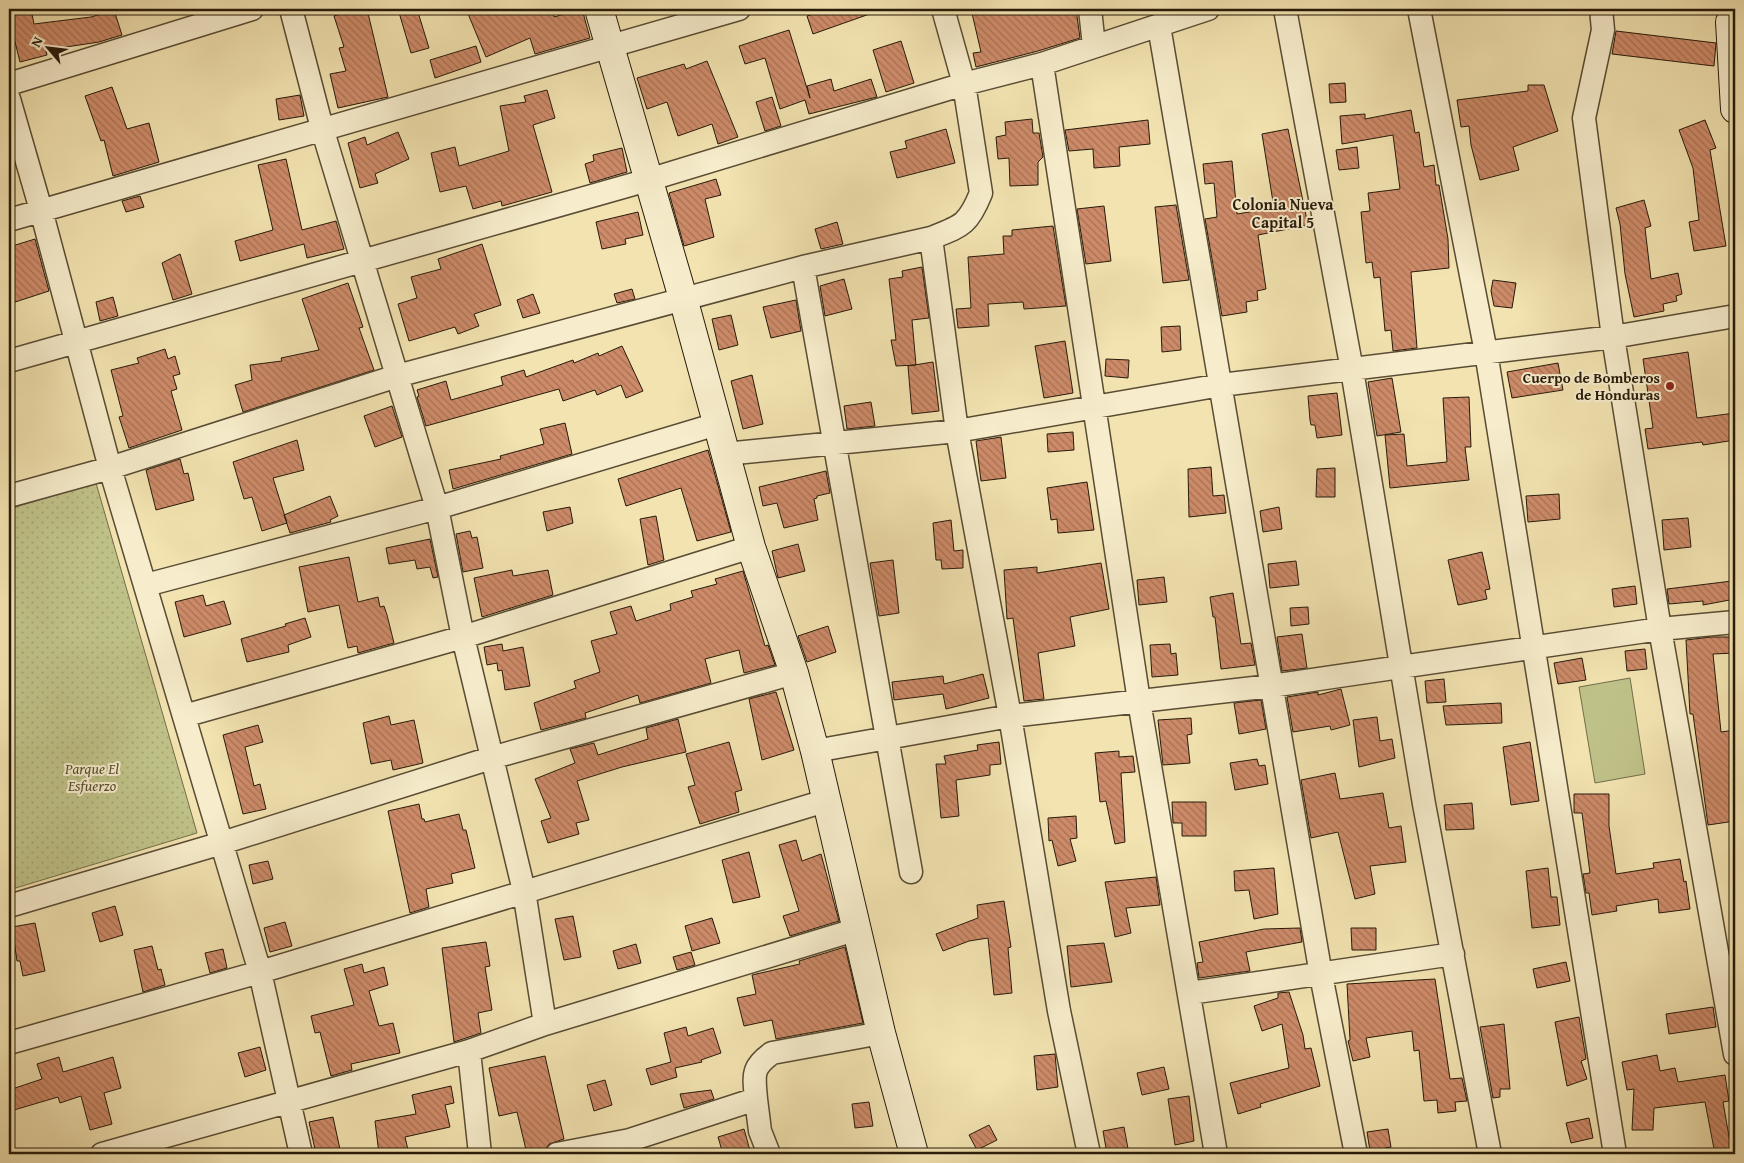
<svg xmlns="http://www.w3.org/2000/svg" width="1744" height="1163" font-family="'Gentium Book Plus',serif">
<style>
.grass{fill:#bfc288;stroke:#726e49}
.park{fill:url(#park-dots);stroke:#726e49}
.building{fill:url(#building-back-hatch);stroke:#261a0a}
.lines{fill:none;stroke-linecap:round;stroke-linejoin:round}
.street-casing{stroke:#594c34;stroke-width:25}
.secondary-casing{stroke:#261a0a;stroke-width:30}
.street{stroke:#f7edcc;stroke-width:22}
.secondary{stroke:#f7edcc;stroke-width:28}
.poi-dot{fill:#8f2418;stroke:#f7edcc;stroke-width:2}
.labels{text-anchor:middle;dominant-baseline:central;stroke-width:4;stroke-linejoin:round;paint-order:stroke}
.poi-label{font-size:15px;font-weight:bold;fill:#261a0a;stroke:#f7edcc;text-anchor:end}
.park-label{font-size:15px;font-style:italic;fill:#544c30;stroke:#f7edcc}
.neighbourhood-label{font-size:16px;font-weight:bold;fill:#261a0a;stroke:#f7edcc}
</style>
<defs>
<pattern id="park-dots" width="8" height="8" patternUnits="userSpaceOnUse" patternTransform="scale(1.25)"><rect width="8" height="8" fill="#bfc288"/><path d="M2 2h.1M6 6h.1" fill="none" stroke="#a4a674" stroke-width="1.8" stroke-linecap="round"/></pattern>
<pattern id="building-back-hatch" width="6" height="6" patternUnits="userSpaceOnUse" patternTransform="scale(1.25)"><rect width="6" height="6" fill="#ce8b69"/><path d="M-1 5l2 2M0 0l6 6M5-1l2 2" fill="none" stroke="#a77155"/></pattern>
</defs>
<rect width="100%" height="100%" fill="#f2e3b0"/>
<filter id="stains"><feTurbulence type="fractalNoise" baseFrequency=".004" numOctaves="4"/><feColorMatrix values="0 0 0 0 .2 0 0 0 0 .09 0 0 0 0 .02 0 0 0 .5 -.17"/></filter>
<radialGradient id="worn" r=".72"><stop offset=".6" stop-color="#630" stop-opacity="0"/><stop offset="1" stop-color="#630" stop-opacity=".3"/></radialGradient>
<path class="grass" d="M1630,678L1645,774L1595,783L1579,687Z"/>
<path class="park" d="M96,483L197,833L9,890V509Z"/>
<path class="building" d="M9,9H31L34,24L91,17L114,10L122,35L99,42L46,50L47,55L20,62L9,18Z
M356,9H367L388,97L338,108L330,74L346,71L339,48L344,47L334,16Z
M398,9H417L429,48L411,53Z
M466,9H552L554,17L582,9L590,38L535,54L530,38L486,57Z
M828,9H878V11L813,34L807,16Z
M971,9H1076L1080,38L1038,51L976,67L973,53L981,52Z
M789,30L810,98L807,86L831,79L834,91L871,79L877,97L809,114L805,100L780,109L765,58L745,64L739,46Z
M1616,31L1716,43L1714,66L1612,54Z
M901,41L914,83L886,92L873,50Z
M476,46L481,62L435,78L430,60Z
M707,61L738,137L718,144L712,124L678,136L667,102L647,109L637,78L684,64L686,69Z
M1345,83L1346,102L1330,103L1329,84Z
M1528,85H1544L1558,131L1513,147L1519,170L1480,180L1471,145L1469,126L1461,127L1457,100L1528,91Z
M112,87L127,129L149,123L159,162L113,176L104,140L101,141L85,96Z
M547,90L555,118L533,125L552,192L502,206L501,201L473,209L466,186L440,192L431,153L455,147L459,166L509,151L500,106L526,102L524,96Z
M300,95L304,116L279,120L276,99Z
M772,97L781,126L765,131L756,102Z
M1411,110L1415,133L1419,132L1424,167L1434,165L1436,185H1439L1448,239L1449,268L1411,272L1417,348L1393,351L1391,330L1385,331L1380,277L1374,278L1372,262L1366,263L1361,212L1370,211L1368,193L1400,189L1393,135L1342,144L1340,116L1365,114V119Z
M1032,119L1033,133H1039L1043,157L1038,162V185L1010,186L1009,158L998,159L996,137L1006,135L1005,122Z
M1148,120L1150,144L1119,147L1120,166L1094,168L1093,149L1069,151L1065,130Z
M1705,120L1716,148L1710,150L1726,246L1694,251L1689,222L1699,220L1693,168L1679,130Z
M946,129L955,163L897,178L890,152L907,148L905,141Z
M1288,129L1308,225L1258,235L1266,289L1257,291L1258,300L1246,302L1247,312L1222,316L1205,219L1217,217L1214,183L1205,184L1203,164L1232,161L1237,214L1274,208L1262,134Z
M398,132L409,159L375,174L378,183L360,188L348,143L365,137L367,145Z
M1357,147L1359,168L1339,170L1336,150Z
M622,148L627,172L590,183L585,164L594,161L593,155Z
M286,159L302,230L336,221L344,249L307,258L304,244L240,261L235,241L273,230L258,165Z
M716,179L721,195L705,199L714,237L684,246L669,193Z
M140,196L144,207L126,212L122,201Z
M1644,200L1651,226L1645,228L1651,279L1678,273L1682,294L1676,296L1677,301L1663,304L1664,311L1634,317L1625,274L1620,224L1616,208Z
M1176,205L1189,280L1163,283L1155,207Z
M1104,206L1111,261L1086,264L1077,209Z
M638,212L643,235L625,239L626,244L602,249L596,222Z
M837,222L843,244L821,249L815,229Z
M1053,226L1066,306L1024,309L1023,302L988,304L989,326L958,328L956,309L971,308L968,257L1004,254L1003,236H1012V230Z
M35,239L49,291L9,304V247Z
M482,244L501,305L474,314L479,326L458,334L455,327L409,341L398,304L417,298L411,277L441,269L438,259Z
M180,254L192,294L173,300L162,263Z
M922,267L929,318L912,320L916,365L896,366L891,340H896L889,279L903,277L902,271Z
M844,279L852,309L825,316L820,286Z
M1493,280L1516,283L1512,308L1494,306L1491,291Z
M348,283L363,327L359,328L374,370L243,412L235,385L252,380L250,365L282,361L281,358L319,350L302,299Z
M632,289L635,299L617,303L614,294Z
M533,294L540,313L523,318L517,300Z
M113,297L118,316L100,321L96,302Z
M796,300L801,331L771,338L763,307Z
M731,315L738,345L719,350L712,319Z
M1180,326L1181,350L1162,352L1161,327Z
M1065,341L1073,393L1044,398L1035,346Z
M622,346L643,391L626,398L621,385L597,395L595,390L563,401L559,389L426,426L417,397L419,396L417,390L446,381L451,400L503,385L501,377L524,370L526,377L573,360L574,363L598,353L599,356Z
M165,349L168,359L175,356L180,374L173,376L177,389L171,391L182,430L129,448L119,417L123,416L111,370L139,363L137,358Z
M1688,352L1697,418L1735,413V440L1703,445L1702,442L1648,449L1645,429L1653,428L1643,359Z
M1106,359L1129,360L1128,378L1105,376Z
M933,362L939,411L912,414L908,366Z
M1558,363L1563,390L1512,398L1507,372Z
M752,375L763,424L743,429L731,381Z
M1392,378L1401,432L1377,436L1368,382Z
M1337,393L1342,435L1317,438L1315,425H1311L1310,420L1308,396Z
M1469,397L1471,447H1465L1469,480L1390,488L1385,435L1404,434L1407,466L1447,462L1443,398Z
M871,402L875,426L847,429L844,406Z
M392,406L402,437L375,447L364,416Z
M565,423L572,454L453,489L449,470L501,459L500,456L544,444L540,429Z
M1073,432L1074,450L1048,452L1047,434Z
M1001,437L1006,478L981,481L976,441Z
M297,440L304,470L273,478L287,523L262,531L252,497L244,499L233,462Z
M708,450L731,532L697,541L681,488L626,506L618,479Z
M180,459L184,474L188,473L194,500L156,510L146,470Z
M1211,467L1213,496L1224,495L1226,513L1189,517L1188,469Z
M1335,468V497H1316L1317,469Z
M826,471L830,493L817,496V498L814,499L818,520L784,528L777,503L763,506L759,487Z
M1087,482L1094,530L1058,533L1057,519L1051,520L1047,488Z
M1559,494L1560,519L1528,522L1526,496Z
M330,496L338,516L330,520L331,522L290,533L284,515Z
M570,507L573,523L547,531L543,512Z
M1279,507L1282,529L1263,532L1260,511Z
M656,516L664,560L648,565L640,519Z
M1688,518L1691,547L1664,550L1662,520Z
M951,520L954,551L963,550V568L942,569L941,560H936L933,523Z
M470,531L472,538L477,537L483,568L463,572L456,534Z
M430,539L438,577L433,578L430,567L417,569L415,560L389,564L386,548Z
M798,544L805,571L778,578L772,551Z
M1482,552L1490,589L1485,590L1487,599L1458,605L1448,560Z
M349,557L358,602L378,597L380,607L384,606L387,615L394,643L358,653L357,646L348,648L339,605L308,612L299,567Z
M893,560L899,613L879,616L870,563Z
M1296,561L1299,585L1270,588L1268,564Z
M1101,563L1109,609L1070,617L1075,646L1038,653L1044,699L1024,701L1013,618L1007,619L1004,570L1037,567V573Z
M512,570L513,576L548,570L553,595L482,617L474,578Z
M743,571L765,646L768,645L775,665L744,673L739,650L705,659L711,683L640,703L638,695L585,713L586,718L541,730L534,703L576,688L574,681L600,672L591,641L617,634L610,612L631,606L636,621L671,610L670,604L693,597L691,591L717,584L715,579Z
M1164,577L1167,602L1139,605L1137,580Z
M1732,581L1735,599L1703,605V601L1669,604L1667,589Z
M1635,586L1637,604L1614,607L1612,589Z
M1233,593L1241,644L1251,643L1255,665L1221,669L1215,617H1213L1210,597Z
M203,595L206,606L224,601L231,624L184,637L175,602Z
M1308,607L1309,624L1291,626L1290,608Z
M305,618L311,637L288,645L289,652L247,662L241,639L286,626L285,624Z
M828,626L836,652L807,662L798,636Z
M1302,634L1307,668L1282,671L1277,637Z
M1711,637H1735V653L1713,654L1721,732L1735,730V821L1708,825L1693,714H1690L1686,640Z
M502,644L503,651L523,647L530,686L505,690L502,670L498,671L497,663L487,665L484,647Z
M1170,644L1171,654L1176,653L1178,675L1152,677L1150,645Z
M1645,649L1647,669L1627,671L1625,651Z
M1582,658L1586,680L1558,684L1554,663Z
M983,674L989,698L946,709L943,694L894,700L892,682L943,676L944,684Z
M1444,679L1446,702L1427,703L1425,681Z
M1341,689L1350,725L1331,730L1330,726L1293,732L1287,697L1318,692V695Z
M776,692L794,750L762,760L749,699Z
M1261,700L1266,729L1239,734L1234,703Z
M1501,703L1502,723L1446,725L1443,706Z
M389,716L391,725L414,720L423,763L393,770L391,760L371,764L363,723Z
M1377,717L1380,741L1392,739L1395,758L1359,767L1353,720Z
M1191,718L1192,734L1187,735L1190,763L1163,765L1158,720Z
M678,719L686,752L622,767L577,781L589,820L576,823L579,834L548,843L541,821L551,818L535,779L575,763L570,749L594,743L598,755L648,739L646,728Z
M258,725L263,742L245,747L254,786L260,784L266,809L243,814L223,735Z
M729,742L742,790L735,792L739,812L700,824L688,787L695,785L686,754Z
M999,742L1001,764L990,765V775L956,780L959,816L941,818L936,764H946L944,756L978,750L977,745Z
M1530,742L1539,801L1511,805L1503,747Z
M1119,751V757L1133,756L1135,772L1121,773L1125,842L1115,844L1106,801L1100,802L1095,753Z
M1257,759L1259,766L1265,765L1268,784L1235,790L1230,763Z
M1335,773L1340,799L1383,793L1389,828L1401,826L1406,862L1370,866L1375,894L1355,899L1338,832L1311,838L1301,780Z
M1574,794H1609V826L1616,874L1654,868L1653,863L1680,859L1684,882L1686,881L1690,909L1659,913L1658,899L1616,906L1617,911L1592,915L1589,893H1586L1583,874L1590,873L1582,813H1574Z
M1172,802H1206V836H1182V823H1173Z
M1472,803L1474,829L1446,830L1444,805Z
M419,804L422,819H424L425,822L459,814L463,830H466L475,868L451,874L453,883L426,889L429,907L410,913L388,811Z
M1076,816L1077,838L1070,839L1076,861L1058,866L1052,840L1049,841L1048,818Z
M796,840L802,861L821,854L839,921L790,936L783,916L799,911L779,845Z
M749,852L760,897L733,903L722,860Z
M268,861L273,879L253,884L249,865Z
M1274,868L1278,914L1254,919L1249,890L1235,891L1234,871Z
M1548,868L1551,897H1557L1560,925L1532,928L1526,871Z
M1156,877L1160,905L1126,908L1131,933L1115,937L1105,882Z
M1004,901L1011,947L1008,948L1012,993L994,995L988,938L969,941L943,951L936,934L978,918L977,905Z
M115,906L123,935L100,942L92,913Z
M573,916L581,957L564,960L555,919Z
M712,918L720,943L692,951L685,926Z
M285,922L292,946L270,952L264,928Z
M35,923L45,971L23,976L20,961H17L12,927Z
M1300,928L1302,942L1246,952L1250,971L1199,978L1197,963L1203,962L1199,942L1264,929Z
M1351,928H1376V950H1352Z
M486,942L490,966L485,967L492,1010L478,1013L481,1033L454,1042L442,948Z
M1104,943L1112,982L1071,987L1067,946Z
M636,944L641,963L618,969L613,951Z
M152,946L158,970L161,969L165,985L143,992L134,950Z
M845,947L863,1023L776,1039L772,1020L744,1026L737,998L756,994L752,975L800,964L799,961Z
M223,949L227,968L210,973L205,953Z
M691,952L695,965L677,970L673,957Z
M1566,962L1570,981L1537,988L1533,969Z
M362,964L364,973L384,967L388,985L369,991L379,1026L393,1023L400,1053L351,1064L352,1070L331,1076L320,1032L315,1033L311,1016L354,1005L344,969Z
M1435,979L1450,1079L1462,1078L1467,1101L1455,1102L1456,1111L1438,1113L1437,1100L1424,1101L1419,1050L1414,1051L1412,1031L1366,1038L1370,1057L1353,1061L1348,1041L1350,1040L1347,984Z
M1289,992L1303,1035L1305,1049L1311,1048L1320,1086L1260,1104L1261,1107L1238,1114L1230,1083L1289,1068L1282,1024L1262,1031L1254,1006L1278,998V993Z
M1713,1007L1716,1027L1669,1034L1666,1014Z
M1579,1017L1586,1059L1581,1061L1587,1079L1567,1086L1555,1022Z
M1504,1024L1510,1089H1500V1097L1493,1098L1480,1027Z
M686,1027L688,1036L713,1028L721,1053L701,1060L702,1062L675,1068L677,1077L651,1085L646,1069L671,1062L664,1033Z
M260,1047L266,1070L245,1077L238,1053Z
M1055,1054L1058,1087L1037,1090L1034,1056Z
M1657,1055L1660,1071L1675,1068L1678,1082L1725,1075L1729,1101L1723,1102L1732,1154H1715L1705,1102L1654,1108L1653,1130H1632L1634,1089L1627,1090L1622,1062Z
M545,1056L564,1139L549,1144L544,1152L527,1154L517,1112L499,1116L489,1068Z
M59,1057L63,1072L113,1057L121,1088L104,1093L112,1124L90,1130L81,1096L60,1103L58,1097L14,1110L9,1090L42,1079L37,1064Z
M1164,1067L1169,1089L1142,1095L1137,1073Z
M605,1080L612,1105L594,1111L587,1085Z
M451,1086L454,1103L445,1105L450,1127L405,1137L409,1154H379L375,1121L416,1114L412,1095Z
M711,1090L714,1099L684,1108L680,1094Z
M1189,1096L1194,1141L1175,1145L1168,1099Z
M869,1102L873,1126L855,1128L852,1104Z
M333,1117L341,1154H316L309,1122Z
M1589,1118L1593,1138L1571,1143L1566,1123Z
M989,1125L997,1140L977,1150L969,1135Z
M1124,1127L1129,1154H1107L1103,1131Z
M744,1129L751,1154H723L718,1137Z
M1388,1129L1391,1147L1370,1151L1367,1132Z"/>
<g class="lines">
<defs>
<path id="street" d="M291,9L322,128L437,508L463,637L524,891L545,1024
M943,9L964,84L981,193C968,225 962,226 931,238L957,431L1010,716L1059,1011L1089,1154
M1090,9L1094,46
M1285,9L1352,370L1424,804L1490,1154
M1419,9L1486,352L1615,1154
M1601,9L1603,30L1584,118L1613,337L1660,629L1735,1054
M1159,26L1321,975L1356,1154
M1042,64L1139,701L1216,1154
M9,84L252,9
M9,99L41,210L110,468L260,972L301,1154
M9,220L739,9
M803,267L911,872
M9,361L648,180L964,84L1042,64L1208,9
M725,454L957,431L1221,385L1613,337L1735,316
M9,496L110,468L397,376L803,267L931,238
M146,585L437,508L717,424
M184,716L463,637L751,547
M815,751L1010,716L1271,686L1660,629L1735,622
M9,906L222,843L491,758L794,673
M1190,993L1453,954
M9,1043L260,972L825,801
M469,1051L480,1154
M756,1099C754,1075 751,1068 772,1053L881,1033
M102,1154L469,1051L545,1024L858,929
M557,1154L630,1140L756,1099L760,1131L769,1154"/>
<path id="secondary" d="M599,9L683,298L751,547L794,673L815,751L881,1033L914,1154
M1735,21L1730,22L1735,109"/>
</defs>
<use href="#street" class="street-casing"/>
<use href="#secondary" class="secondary-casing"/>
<use href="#street" class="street"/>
<use href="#secondary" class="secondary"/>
</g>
<circle class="poi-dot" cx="1670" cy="386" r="5"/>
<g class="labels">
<g class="poi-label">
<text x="1660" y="377">Cuerpo de Bomberos<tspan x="1660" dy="17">de Honduras</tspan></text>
</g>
<g class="park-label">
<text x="92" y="768">Parque El<tspan x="92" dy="17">Esfuerzo</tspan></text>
</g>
<g class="neighbourhood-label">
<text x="1283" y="204">Colonia Nueva<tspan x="1283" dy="18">Capital 5</tspan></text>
</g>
</g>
<rect width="1744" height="1163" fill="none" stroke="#f2e3b0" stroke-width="30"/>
<rect x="10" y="10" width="1724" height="1143" fill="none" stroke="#261a0a" stroke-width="2.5"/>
<rect x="15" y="15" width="1714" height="1133" fill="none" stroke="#261a0a"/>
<g transform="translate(48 48) rotate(298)" stroke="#f7edcc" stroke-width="4" paint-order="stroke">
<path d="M0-4L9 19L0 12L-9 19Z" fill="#261a0a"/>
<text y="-8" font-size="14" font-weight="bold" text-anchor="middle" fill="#261a0a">N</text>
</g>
<rect width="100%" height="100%" filter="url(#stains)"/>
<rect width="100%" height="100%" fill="url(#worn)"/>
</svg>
